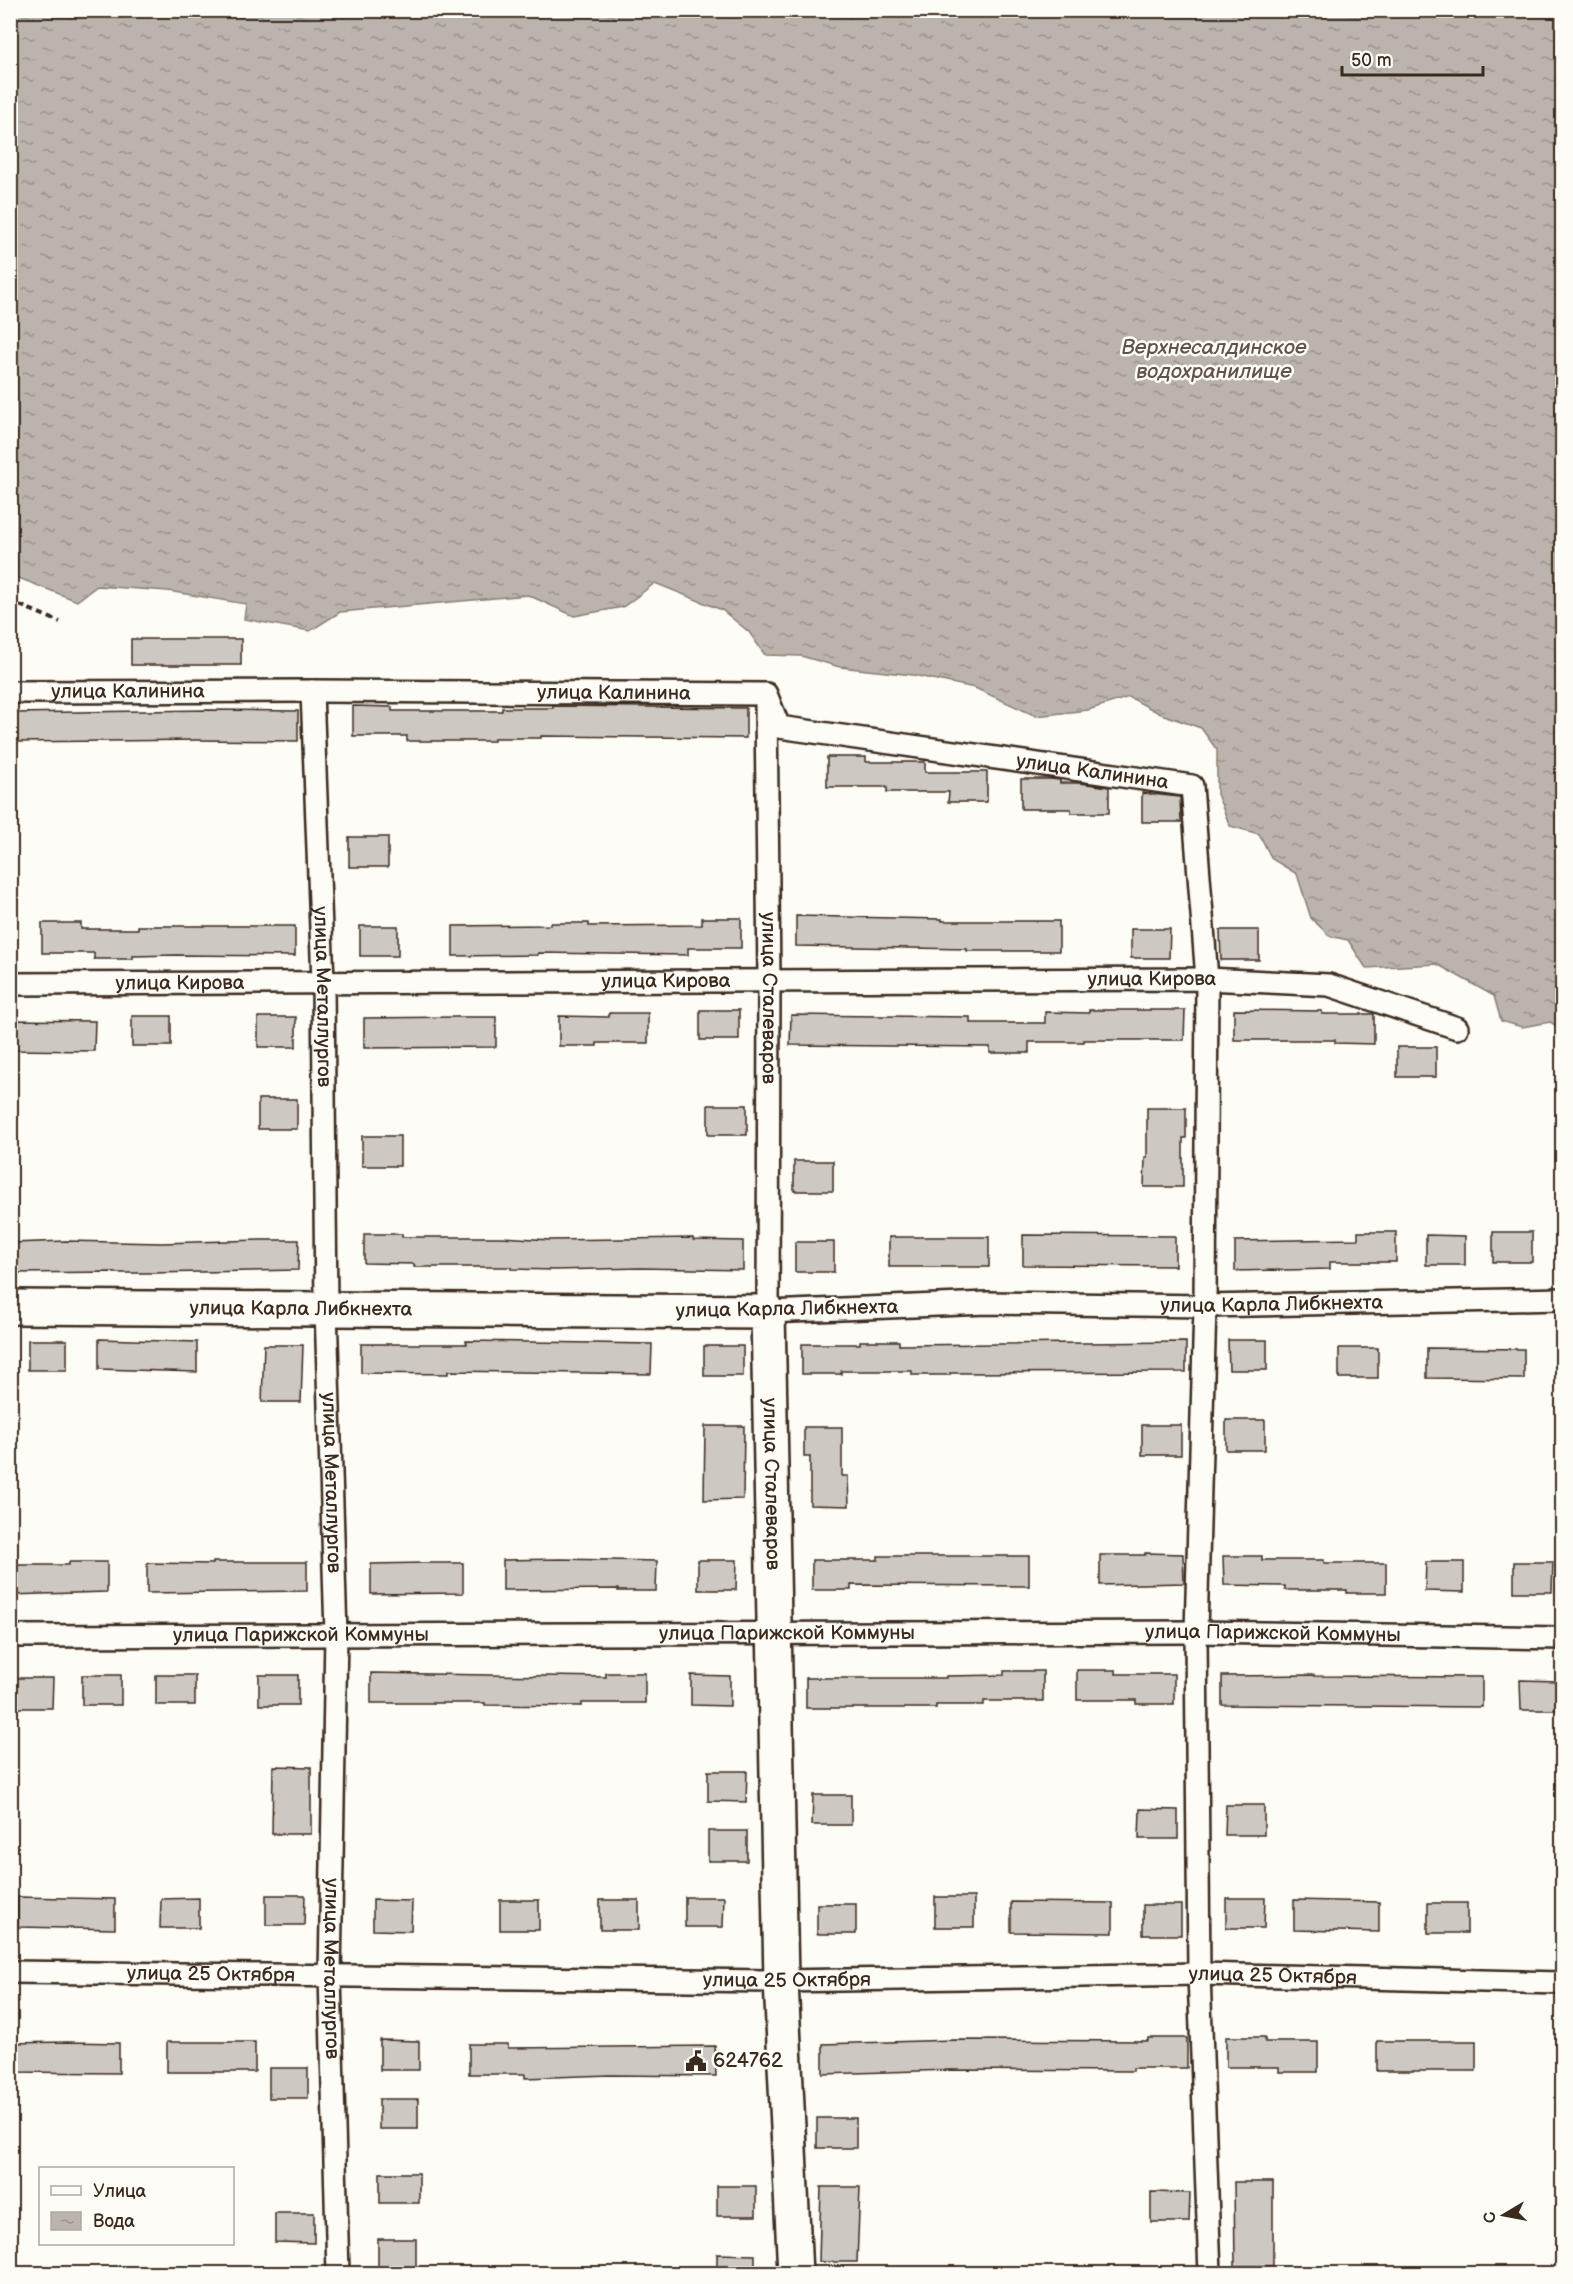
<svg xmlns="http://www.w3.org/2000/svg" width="1573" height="2284" font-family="'Balsamiq Sans',sans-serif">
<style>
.water{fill:url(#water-ripples);stroke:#887d74;stroke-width:1.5}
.building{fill:#cdc8c2;stroke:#3b2a1e;stroke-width:1.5}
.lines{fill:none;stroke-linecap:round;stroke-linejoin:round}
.street-casing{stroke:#3b2a1e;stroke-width:26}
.primary-casing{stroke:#3b2a1e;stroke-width:38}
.path{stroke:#3b2a1e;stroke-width:4;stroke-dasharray:6 4.5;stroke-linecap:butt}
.street{stroke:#fdfcf7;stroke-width:21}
.primary{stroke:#fdfcf7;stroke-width:33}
.labels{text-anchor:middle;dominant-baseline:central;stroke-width:5;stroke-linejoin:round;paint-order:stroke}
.street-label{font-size:20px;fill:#3b2a1e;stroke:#fdfcf7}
.poi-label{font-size:20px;fill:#3b2a1e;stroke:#fdfcf7;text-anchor:start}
.water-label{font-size:21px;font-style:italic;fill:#615349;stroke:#fdfcf7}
</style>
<defs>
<pattern id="water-ripples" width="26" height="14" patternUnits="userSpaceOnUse" patternTransform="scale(1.5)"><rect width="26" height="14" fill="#bbb4ad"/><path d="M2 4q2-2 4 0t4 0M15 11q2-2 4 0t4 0" fill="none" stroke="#99938c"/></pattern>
</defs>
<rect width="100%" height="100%" fill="#fdfcf7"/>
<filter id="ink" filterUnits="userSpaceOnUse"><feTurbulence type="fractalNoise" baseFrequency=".0167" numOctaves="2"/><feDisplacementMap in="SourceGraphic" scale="12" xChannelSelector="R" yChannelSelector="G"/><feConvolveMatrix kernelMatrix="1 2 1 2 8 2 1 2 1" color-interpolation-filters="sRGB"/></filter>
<g filter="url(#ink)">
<path class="water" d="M10,11H1562V1029L1550,1022L1522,1027L1501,1021L1494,996L1437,964L1366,968L1348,940L1330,936L1311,918L1297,874L1272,859L1259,834L1230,826L1217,794V750L1201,728L1161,714L1129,697L1088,710L1036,716L975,688L913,675L840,667L801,656L765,655L749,632L722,610L655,583L623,607L574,616L528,595L340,612L310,631L244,619L246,604L168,591L97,586L77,601L11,575Z"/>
<path class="building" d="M131,639H241V665H131Z
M353,706L392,707V711H502V708H553V706L746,708V738L541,736V738H494V741H407V736H353Z
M208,710L298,711V741L199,740L14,742V713Z
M827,757H866V762H925V772H987V802H948L949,792H887V787H827Z
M1021,779H1050L1060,780V783H1080L1109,787V813H1071V809H1021Z
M1142,793L1180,797L1181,822H1142Z
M349,837H388V867H349Z
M796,916L942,919V921H1059V951H967V949L796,946Z
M702,918H741V948H688V955L538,953V955L453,956V926L550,925V923H589V926L702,925Z
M42,923H81V929H138V926H295V956L176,955L133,956V959H94V953H42Z
M360,926H398V956H360Z
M1131,929H1170L1169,958H1131Z
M1220,930H1259V960H1221Z
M700,1010H739V1040H700Z
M1089,1010H1185L1184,1040H1084V1042H1029V1053H990V1047L790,1045L791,1015L970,1017V1023H1045V1012L1089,1013Z
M1234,1010L1322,1011V1014H1374V1044L1335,1043V1040H1234Z
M609,1013H648V1043H597V1046H559V1016L609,1017Z
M132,1016H171V1046H132Z
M258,1017H296V1047H258Z
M457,1017H496V1047L364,1048V1018Z
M10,1020L95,1021L94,1051L10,1050Z
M1397,1047H1436V1077H1397Z
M258,1099H297V1129H258Z
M708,1105H747V1135H708Z
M1147,1108H1186V1138H1183V1187H1144L1145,1157H1147Z
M362,1136H400V1166H362Z
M794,1161H833V1191H794Z
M1358,1232H1396V1262H1330V1269L1235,1271V1241L1358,1239Z
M1493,1232H1532V1262H1493Z
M364,1234H402V1237H502L550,1240L693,1238V1240L743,1241V1270L641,1268L555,1270L511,1269V1267H414V1264L364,1263Z
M1023,1235L1175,1236V1266L1023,1265Z
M1426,1235L1465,1236V1265H1426Z
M889,1237H989V1267H889Z
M260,1240H299L298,1270L152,1273H114V1272L12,1273V1243L66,1241L162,1243Z
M795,1242H834V1272H795Z
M99,1339L197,1342V1372L99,1369Z
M28,1340H67V1370H28Z
M1228,1340H1267V1370H1229Z
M466,1341L652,1344L651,1374L448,1371V1374L361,1373V1344H467Z
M860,1341H899V1345L1186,1342V1372L950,1373V1375H912V1371H841V1374H802V1344H860Z
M264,1345H303L301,1402H262Z
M704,1346H743V1376H704Z
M1339,1348H1378V1378H1339Z
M1427,1348L1524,1349V1379L1427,1378Z
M1226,1420H1265V1450H1226Z
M1142,1425H1181V1455H1142Z
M705,1426H744L743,1499L704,1500Z
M804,1427H842V1476H848L849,1506L810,1505V1457H804Z
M1145,1553L1183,1554L1184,1583L1100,1585V1555H1145Z
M878,1556H1029V1586L851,1585V1590H812V1560H878Z
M1223,1556H1262V1560H1324V1563H1386V1593H1347V1590H1285V1586L1224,1585Z
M560,1559L657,1561L656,1591H618V1589L503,1590V1560Z
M698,1560H737L736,1590H698Z
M69,1562H107V1592L10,1595V1565H69Z
M213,1562H307V1591L147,1593V1563L213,1564Z
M1426,1562H1464V1592L1425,1591Z
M1514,1562H1553L1552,1592H1514Z
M424,1563H463V1593L371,1594V1564Z
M1077,1670H1116V1674H1174V1704H1136V1700H1077Z
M1004,1671H1043V1701H984V1705H936V1708H806V1678H946V1676L1004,1675Z
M371,1673L606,1677V1673H645V1703H582V1706L485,1705V1703H371Z
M82,1675H121V1705H82Z
M156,1675H195V1705H156Z
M259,1675H298V1705H259Z
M691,1675L730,1676V1706L691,1705Z
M1314,1675V1676L1482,1677V1707L1222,1705V1676Z
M14,1678H53L52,1708H14Z
M1520,1680L1559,1681V1710H1521Z
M273,1766L311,1767V1834H272Z
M708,1771H747L746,1802L708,1801Z
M813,1795H851V1825H812Z
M1226,1805H1264V1835H1225Z
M1140,1809L1178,1810V1839H1139Z
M708,1831H747V1861H708Z
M266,1895H305L304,1925H266Z
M18,1897L115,1899V1929L18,1927Z
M685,1897H724L723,1927H685Z
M935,1897H974V1927H935Z
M199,1898V1928H160L161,1899Z
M1226,1898H1265L1264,1928H1226Z
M373,1900L412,1901L411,1931L373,1930Z
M500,1900H539V1930H500Z
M600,1900H639V1930H600Z
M1294,1900L1379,1902V1932L1294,1930Z
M1011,1902L1113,1903V1933L1011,1932Z
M1428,1903H1467V1933H1428Z
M817,1904H856V1934H817Z
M1143,1905H1181V1935H1143Z
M1226,2037H1265V2042H1318V2072H1279V2067H1226Z
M1148,2038H1187V2068H1133V2071L950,2070L823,2074V2044L954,2040L1148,2041Z
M380,2040L419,2041V2070H380Z
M1377,2041H1476V2071H1377Z
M67,2042L119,2043V2073L10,2072V2043Z
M167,2042H255V2072H167Z
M469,2044H508V2048L715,2046L716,2076L610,2075L525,2078V2074H469Z
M269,2068H308V2098H269Z
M379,2099H418V2129H379Z
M817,2118H856V2148H817Z
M380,2173H419V2203H380Z
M1234,2182H1273V2266H1235Z
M717,2186H756V2216H717Z
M821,2187H860L857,2262H819Z
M1151,2192L1190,2193L1189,2222H1151Z
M275,2213H314V2243L275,2242Z
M378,2239H416V2269H378Z
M717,2254L755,2255V2274H717Z"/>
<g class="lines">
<defs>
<g id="street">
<path id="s1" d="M312,691L323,982L326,1309L336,1634L330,1975L338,2274"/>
<path id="s2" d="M10,692L312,691L766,694L779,727L1192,786L1207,979L1205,1306L1196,1632L1199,1974L1210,2274"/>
<path id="s3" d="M766,706L769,979L768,1312L987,1303L1205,1306L1562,1299"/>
<path id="s4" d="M10,984L1207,979L1329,985L1457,1028"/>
<path id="s5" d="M10,1636L1196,1632L1562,1638"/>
<path id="s6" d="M10,1972L781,1981L1199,1974L1562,1983"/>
</g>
<g id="primary">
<path id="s7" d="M10,1307L768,1312L781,1981L795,2274"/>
</g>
</defs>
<use href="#street" class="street-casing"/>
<use href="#primary" class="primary-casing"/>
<path class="path" d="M10,601L60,622"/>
<use href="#street" class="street"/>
<use href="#primary" class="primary"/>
</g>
</g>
<defs>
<symbol id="civic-bare" viewBox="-9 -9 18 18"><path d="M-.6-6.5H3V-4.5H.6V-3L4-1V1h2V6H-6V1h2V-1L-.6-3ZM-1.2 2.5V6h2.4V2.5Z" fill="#3b2a1e" stroke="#fdfcf7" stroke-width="2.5" paint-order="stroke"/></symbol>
</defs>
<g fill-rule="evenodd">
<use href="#civic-bare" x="681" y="2046" width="30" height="30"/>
</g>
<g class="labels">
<g class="street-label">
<text stroke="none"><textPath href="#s2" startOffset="118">улица Калинина</textPath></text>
<text stroke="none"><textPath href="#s2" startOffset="604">улица Калинина</textPath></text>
<text stroke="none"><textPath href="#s2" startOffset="1108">улица Калинина</textPath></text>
<text stroke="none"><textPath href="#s4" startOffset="1142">улица Кирова</textPath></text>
<text stroke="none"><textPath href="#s4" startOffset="656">улица Кирова</textPath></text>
<text stroke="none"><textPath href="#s4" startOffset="170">улица Кирова</textPath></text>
<text stroke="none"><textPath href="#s1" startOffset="306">улица Металлургов</textPath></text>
<text stroke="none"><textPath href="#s3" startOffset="292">улица Сталеваров</textPath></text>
<text stroke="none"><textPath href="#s3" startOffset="1110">улица Карла Либкнехта</textPath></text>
<text stroke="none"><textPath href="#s7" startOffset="291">улица Карла Либкнехта</textPath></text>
<text transform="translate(787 1309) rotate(-1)">улица Карла Либкнехта</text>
<text stroke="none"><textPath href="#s1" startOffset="792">улица Металлургов</textPath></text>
<text stroke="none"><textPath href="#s7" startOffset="930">улица Сталеваров</textPath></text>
<text stroke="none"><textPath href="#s5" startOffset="291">улица Парижской Коммуны</textPath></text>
<text stroke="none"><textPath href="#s5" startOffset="777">улица Парижской Коммуны</textPath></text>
<text stroke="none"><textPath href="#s5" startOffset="1263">улица Парижской Коммуны</textPath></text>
<text stroke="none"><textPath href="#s1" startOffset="1278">улица Металлургов</textPath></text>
<text stroke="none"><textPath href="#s6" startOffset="201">улица 25 Октября</textPath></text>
<text stroke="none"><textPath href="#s6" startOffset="1263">улица 25 Октября</textPath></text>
<text stroke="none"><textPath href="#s6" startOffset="777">улица 25 Октября</textPath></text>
</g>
<g class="poi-label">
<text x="713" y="2061">624762</text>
</g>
<g class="water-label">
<text x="1214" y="347">Верхнесалдинское<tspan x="1214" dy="24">водохранилище</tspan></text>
</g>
</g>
<rect width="1573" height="2284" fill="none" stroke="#fdfcf7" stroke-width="36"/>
<rect x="18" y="18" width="1537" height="2248" fill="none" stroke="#3b2a1e" stroke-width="2" filter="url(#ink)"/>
<rect x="39" y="2167" width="195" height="78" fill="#fdfcf7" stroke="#afa8a0" stroke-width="1.5"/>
<rect x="51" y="2186" width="30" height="9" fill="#fdfcf7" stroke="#afa8a0" stroke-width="1.5"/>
<text x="93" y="2197" font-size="18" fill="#3b2a1e">Улица</text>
<rect x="51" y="2212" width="30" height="18" fill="url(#water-ripples)" stroke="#afa8a0" stroke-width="1.5"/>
<text x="93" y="2227" font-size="18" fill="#3b2a1e">Вода</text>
<g transform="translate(1504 2215) rotate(260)" stroke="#fdfcf7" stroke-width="4.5" paint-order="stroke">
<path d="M0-4.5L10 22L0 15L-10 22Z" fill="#3b2a1e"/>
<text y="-9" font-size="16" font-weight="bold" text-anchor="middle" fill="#3b2a1e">С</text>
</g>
<path d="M1342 66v9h141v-9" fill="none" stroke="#3b2a1e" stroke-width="3"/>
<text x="1351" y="66" font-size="18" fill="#3b2a1e" stroke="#fdfcf7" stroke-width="4.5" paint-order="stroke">50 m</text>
</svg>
